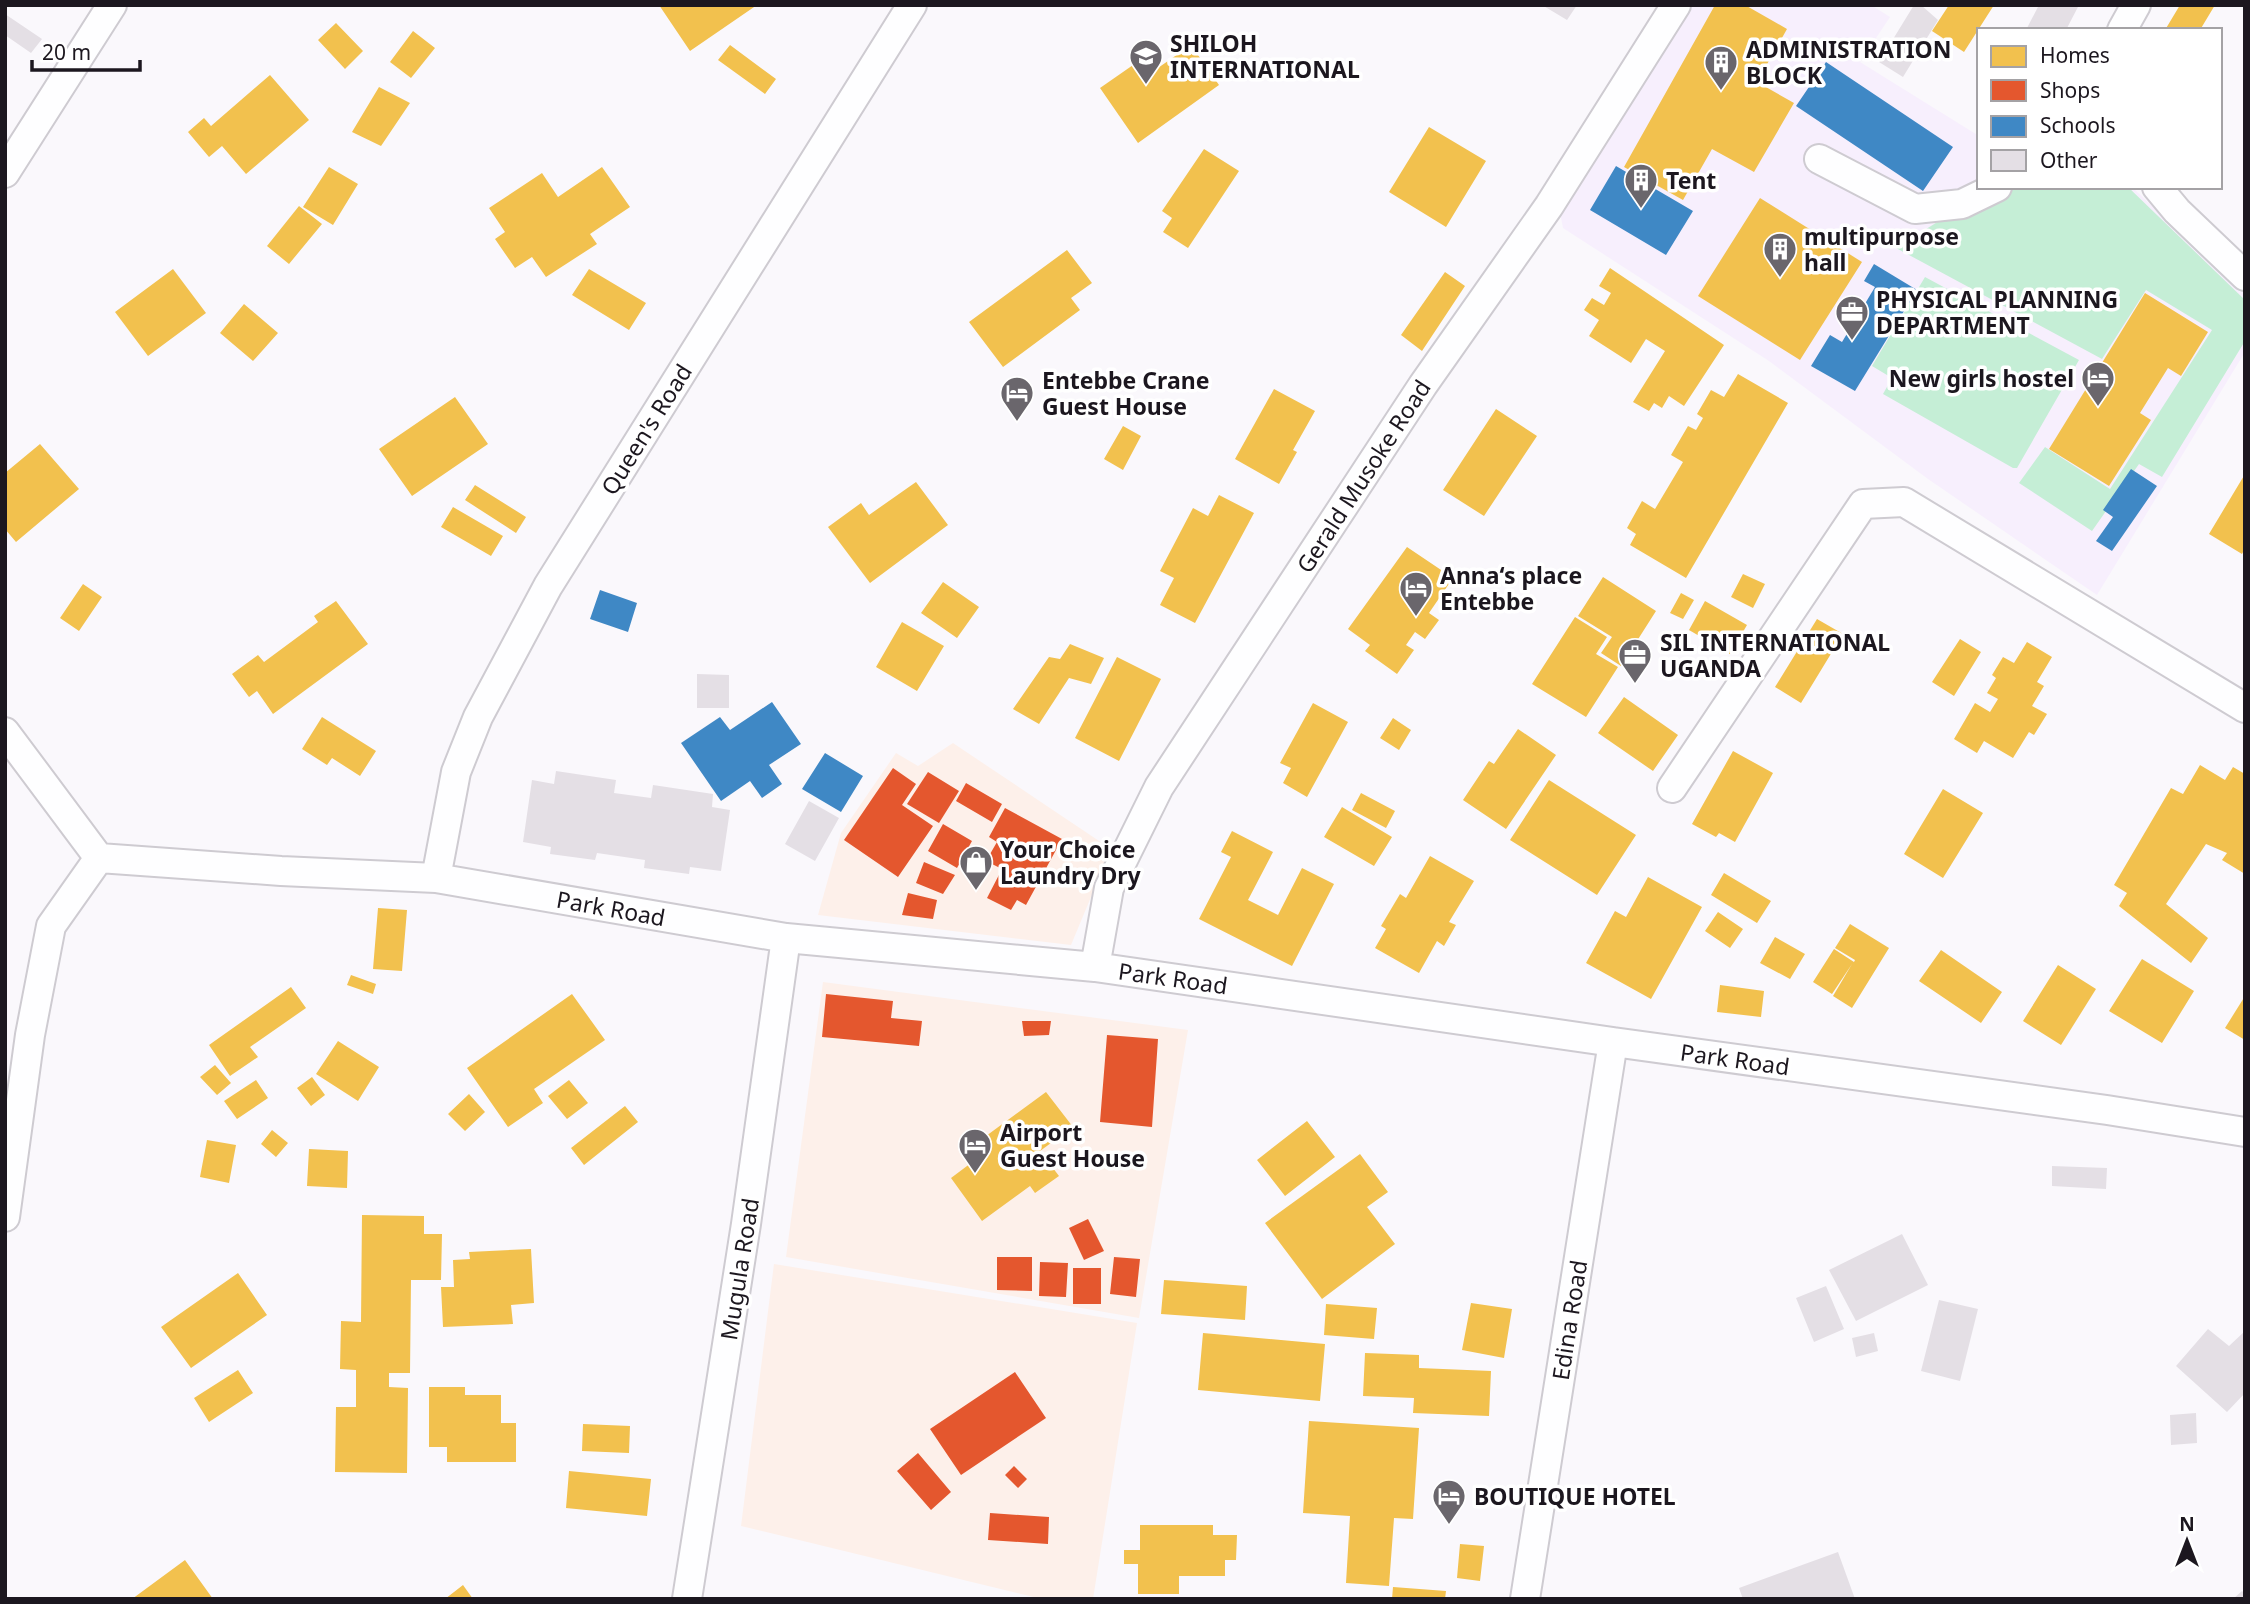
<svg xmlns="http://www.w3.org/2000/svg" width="2250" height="1604" font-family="'Noto Sans',sans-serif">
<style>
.commercial{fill:#fdf0ea}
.built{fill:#f7effd}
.green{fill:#c5eed6}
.homes{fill:#f2c14e}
.shops{fill:#e4572e}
.schools{fill:#3f88c5}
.building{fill:#e4dfe5}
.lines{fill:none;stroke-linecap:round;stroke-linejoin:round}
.street-casing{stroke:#cecbd1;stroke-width:32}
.street{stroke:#fefeff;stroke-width:28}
.labels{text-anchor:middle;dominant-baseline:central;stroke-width:7;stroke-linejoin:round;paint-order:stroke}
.poi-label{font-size:23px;font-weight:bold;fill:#1c171f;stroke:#fff;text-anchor:start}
.street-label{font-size:23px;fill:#1c171f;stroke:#fff}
</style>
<rect width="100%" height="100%" fill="#faf8fc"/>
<path class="commercial" d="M953,743L1111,849L1071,945L818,915L841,833L896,753L918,766Z
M823,982L1188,1030L1139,1318L786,1257Z
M774,1264L1137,1323L1093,1599H1042L741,1526Z"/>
<path class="built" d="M1687,5H1871L1890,17L1860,62L1979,136V187H2132L2245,294V352L2097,595L1928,479L1769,361L1563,228L1560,213Z"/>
<path class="green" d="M1999,187H2128L2245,300V341L2162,477L2139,464L2092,531L2019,483L2045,447L2110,489L2212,330L2146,290L2102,359L1896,248L1958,209Z
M1925,277L2079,360L2017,468H2013L1883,394L1892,378L1872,366Z"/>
<path class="homes" d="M659,5H757L690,51Z
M1715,5H1745L1787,29L1757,82L1794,103L1754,172L1712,149L1683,200L1624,167Z
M1949,5H1994L1964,52L1932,31Z
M2180,5H2215L2200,30H2165Z
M336,23L363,51L345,69L318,40Z
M413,31L435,48L411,78L390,62Z
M730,45L776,79L765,94L718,60Z
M1191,45L1219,85L1138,143L1100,88L1146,56L1155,70Z
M270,75L309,120L246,174L222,146L209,157L188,132L204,118L211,126Z
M379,87L410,103L381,146L352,132Z
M1429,127L1486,161L1446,227L1389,192Z
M1204,149L1239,171L1188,248L1163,232L1172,218L1162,211Z
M329,167L358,184L333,225L303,207Z
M602,167L630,207L590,234L597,244L546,277L532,257L515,268L495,239L505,232L489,208L542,173L558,197Z
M1760,198L1862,262L1800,360L1698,296Z
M299,206L322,224L289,264L267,246Z
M1067,250L1092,283L1071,298L1080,310L1003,367L969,322Z
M1610,268L1724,345L1684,406L1669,396L1662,408L1654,403L1649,411L1633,402L1665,351L1646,339L1631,363L1589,336L1599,320L1584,310L1592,298L1604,305L1611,293L1599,286Z
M173,269L206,313L148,356L115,312Z
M589,269L646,303L629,330L572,295Z
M1445,272L1465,286L1422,351L1401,335Z
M2145,293L2208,332L2181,376L2168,368L2140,413L2151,420L2109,486L2049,449Z
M244,304L278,333L253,361L220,333Z
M1738,374L1788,403L1686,578L1630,545L1636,534L1627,528L1642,501L1655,509L1683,462L1671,455L1688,426L1696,430L1703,418L1697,414L1711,390L1724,397Z
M1274,389L1315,411L1293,450L1297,452L1279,484L1235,459Z
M455,397L488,444L412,496L379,449Z
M1496,409L1537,436L1484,516L1443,490Z
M1123,426L1141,436L1123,470L1104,459Z
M40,444L79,489L16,542L5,529V473Z
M2245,474V548L2242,554L2209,534Z
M916,482L948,525L870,583L828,527L861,503L869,515Z
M475,485L526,517L516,533L465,500Z
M1219,495L1254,513L1195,623L1160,605L1174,578L1160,571L1193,508L1208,516Z
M453,507L503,536L491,556L441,527Z
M1407,547L1453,578L1429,613L1439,620L1425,639L1415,632L1406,645L1414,650L1397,674L1365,651L1370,645L1348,629Z
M1743,574L1765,584L1753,608L1731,597Z
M1603,577L1656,611L1621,666L1601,653L1612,637L1578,616Z
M943,582L979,607L957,638L921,613Z
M83,584L102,597L79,631L60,618Z
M1681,593L1694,600L1683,619L1670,613Z
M336,601L368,644L273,714L257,691L249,697L232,674L258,655L264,662L318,622L314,616Z
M1705,601L1747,625L1730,654L1689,630Z
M1575,617L1607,637L1596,654L1618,667L1586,717L1532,684Z
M1817,619L1843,634L1801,703L1775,687Z
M902,622L944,646L917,691L876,667Z
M1960,639L1981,652L1954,696L1932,682Z
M2027,642L2052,657L2037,682L2044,686L2032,706L2047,714L2034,735L2029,732L2013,758L1984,741L1977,753L1954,739L1975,703L1990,712L1998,699L1987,693L1996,678L1992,675L2003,657L2014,663Z
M1070,644L1104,658L1091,684L1069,678L1039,724L1013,709L1049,657L1060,659Z
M1117,657L1161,679L1119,761L1075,738Z
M1624,697L1678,735L1653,771L1598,733Z
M1313,703L1348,722L1307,797L1283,783L1291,768L1280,763Z
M322,717L376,751L360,776L332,758L327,765L302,749Z
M1393,718L1411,730L1399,750L1380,738Z
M1518,729L1556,755L1506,829L1463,800L1489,761L1494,764Z
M1733,751L1773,773L1735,842L1719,833L1716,837L1692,824Z
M2200,765L2225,780L2233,767L2245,774V874L2222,860L2227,853L2206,844L2166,904L2208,938L2191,963L2119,906L2127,893L2114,885L2171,788L2183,794Z
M1549,780L1636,835L1597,895L1510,840Z
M1943,789L1983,813L1943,878L1904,854Z
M1361,793L1395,811L1386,828L1352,810Z
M1342,807L1392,837L1374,866L1324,837Z
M1232,831L1273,852L1248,900L1278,915L1302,868L1334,884L1292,966L1199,919L1231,857L1221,852Z
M1430,856L1474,881L1449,922L1456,925L1444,946L1437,941L1419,973L1375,948L1386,929L1381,926L1400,894L1406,898Z
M1724,873L1771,901L1757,923L1711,895Z
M1648,877L1702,907L1651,999L1586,963L1615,911L1626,917Z
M378,908L407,910L402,971L373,969Z
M1718,912L1743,929L1730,948L1705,931Z
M1850,924L1889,948L1852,1008L1833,996L1852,964L1832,994L1813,982L1834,949L1854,962L1855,960L1835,948Z
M1775,937L1805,954L1790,979L1760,963Z
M1941,950L2002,992L1981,1023L1919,981Z
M2142,959L2194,991L2162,1043L2109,1011Z
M2058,965L2096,989L2061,1045L2023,1021Z
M351,975L376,984L373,994L347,985Z
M1720,985L1764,991L1761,1017L1717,1012Z
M291,987L306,1008L250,1047L258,1057L230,1076L209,1045Z
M572,994L605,1040L534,1089L543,1103L508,1127L467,1068Z
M2245,996V1040L2225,1028Z
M338,1041L379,1067L358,1101L316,1074Z
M215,1065L231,1083L217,1095L200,1077Z
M312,1077L325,1095L311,1106L297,1088Z
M256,1080L268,1098L237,1119L224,1101Z
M569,1080L588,1103L567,1119L548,1096Z
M1046,1092L1073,1127L1040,1151L1059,1176L1035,1193L1030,1186L982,1221L951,1178L975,1160L967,1150Z
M469,1094L485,1112L465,1131L448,1114Z
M625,1106L638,1122L584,1165L571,1148Z
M1307,1121L1335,1157L1285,1196L1257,1160Z
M272,1130L288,1143L276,1157L261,1144Z
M207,1140L236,1145L229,1183L200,1177Z
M309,1149L348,1151L347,1188L307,1186Z
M1360,1154L1388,1192L1367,1207L1395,1244L1322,1299L1265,1223Z
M362,1215L424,1216V1234H442L441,1280H411L410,1373H389V1387L408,1388L407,1473L335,1472L336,1407H356V1370L340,1369L341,1321L361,1322Z
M531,1249L534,1303L511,1305L513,1324L443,1327L441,1287H454L453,1260L470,1259L469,1252Z
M238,1273L267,1315L191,1368L161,1327Z
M1164,1280L1247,1286L1245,1320L1161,1314Z
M1471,1303L1512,1309L1504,1358L1462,1350Z
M1326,1304L1377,1308L1374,1339L1324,1335Z
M1203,1333L1325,1344L1320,1401L1198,1390Z
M1365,1353L1419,1355V1368L1491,1371L1489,1416L1413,1413L1414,1398L1363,1396Z
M238,1370L253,1393L209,1422L194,1398Z
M429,1387H465V1395H501V1423H516V1462H447V1447H429Z
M1309,1421L1419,1428L1413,1519L1394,1518L1389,1586L1346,1583L1350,1516L1303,1513Z
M583,1424L630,1426L629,1453L582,1451Z
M569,1471L651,1479L647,1516L566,1508Z
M1140,1525H1213V1535H1237L1236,1560H1225V1576H1179V1594H1138V1564H1124V1550H1140Z
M1460,1544L1484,1546L1480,1581L1457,1578Z
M185,1560L213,1599H132Z
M463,1585L473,1599H445Z
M1393,1587L1446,1591L1445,1599H1392Z"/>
<path class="shops" d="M893,768L916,784L902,805L933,826L898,877L844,840Z
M928,772L959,791L939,823L907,804Z
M966,783L1002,804L992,822L956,801Z
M1005,808L1062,839L1026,905L1017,900L1011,910L987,898L1002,869L986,861L997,842L989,837Z
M943,824L972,841L957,868L928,851Z
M924,862L955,875L943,894L916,883Z
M908,893L937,900L933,919L902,915Z
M826,994L893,1001L891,1018L922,1021L919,1046L822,1037Z
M1022,1021H1051L1049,1035L1024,1036Z
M1107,1035L1158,1039L1152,1127L1100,1122Z
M1088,1219L1104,1251L1084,1260L1069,1228Z
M997,1257H1032V1291L997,1290Z
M1114,1257L1140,1259L1136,1297L1110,1294Z
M1040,1262L1068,1263L1066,1297L1039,1296Z
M1073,1268H1101V1304H1073Z
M1015,1372L1046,1418L961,1475L930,1429Z
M918,1453L951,1492L931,1510L897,1471Z
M1014,1466L1027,1479L1018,1488L1005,1475Z
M990,1513L1049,1517L1048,1544L988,1540Z"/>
<path class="schools" d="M1826,62L1953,147L1923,191L1796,106Z
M1616,166L1693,211L1666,255L1590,210Z
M1874,264L1917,290L1855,391L1811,366L1830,335L1842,342L1875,287L1864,281Z
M2131,469L2157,486L2112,551L2096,541L2113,517L2103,510Z
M600,590L637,603L628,632L590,619Z
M772,702L801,744L769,765L782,784L762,798L750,781L721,801L681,743L720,717L730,730Z
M825,753L863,776L841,812L802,789Z"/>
<path class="building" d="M1542,5H1577L1567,20Z
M1914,5H1921L1938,20L1903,77L1879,62Z
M2039,5H2079L2066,30H2026Z
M5,14L42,39L31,53L5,35Z
M697,674L729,675V708H697Z
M556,771L616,780L614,793L651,798L653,785L713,794L712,807L730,810L721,871L690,867L689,874L644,868L645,860L597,853L595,860L550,854L551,847L523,842L532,780L554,784Z
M809,801L839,818L815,861L785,844Z
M2052,1166L2107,1168L2106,1189L2052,1186Z
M1902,1234L1928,1285L1856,1321L1829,1270Z
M1826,1286L1844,1329L1814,1342L1796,1298Z
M1939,1300L1978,1309L1960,1381L1921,1371Z
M2208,1329L2229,1346L2245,1331V1393L2227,1412L2176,1366Z
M1874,1333L1878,1351L1856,1357L1852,1338Z
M2196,1413L2197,1443L2171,1445L2170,1415Z
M1838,1552L1855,1599H1743L1739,1588Z
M2242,1591L2245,1594V1599H2233Z"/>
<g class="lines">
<defs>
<path id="street" d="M2122,30L2136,5
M1819,159L1915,209L1962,204L1997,187
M5,173L112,5
M2157,187L2177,211L2245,276
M5,732L99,858
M1672,788L1863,504L1904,502L2245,708
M99,858L281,871L436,878L786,938L1095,967L1613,1042L2107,1110L2245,1132
M436,878L456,772L478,717L548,586L912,5
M1095,967L1109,888L1159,787L1423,385L1549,206L1676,5
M5,1217L30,1035L51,926L99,858
M687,1599L746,1224L786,938
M1525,1599L1613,1042"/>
</defs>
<use href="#street" class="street-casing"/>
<use href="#street" class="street"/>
</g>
<defs>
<symbol id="school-pin" viewBox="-11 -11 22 30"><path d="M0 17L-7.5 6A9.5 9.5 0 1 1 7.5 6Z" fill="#6a666c" stroke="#fff"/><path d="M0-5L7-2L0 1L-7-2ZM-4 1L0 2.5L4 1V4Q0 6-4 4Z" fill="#fff"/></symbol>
<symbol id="building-pin" viewBox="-11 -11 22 30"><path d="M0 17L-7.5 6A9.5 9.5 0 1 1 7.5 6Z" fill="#6a666c" stroke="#fff"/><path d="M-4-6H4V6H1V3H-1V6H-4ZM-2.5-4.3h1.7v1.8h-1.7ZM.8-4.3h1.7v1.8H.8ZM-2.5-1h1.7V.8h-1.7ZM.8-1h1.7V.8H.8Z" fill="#fff"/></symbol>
<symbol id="office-pin" viewBox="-11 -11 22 30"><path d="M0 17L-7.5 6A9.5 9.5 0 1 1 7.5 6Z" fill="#6a666c" stroke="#fff"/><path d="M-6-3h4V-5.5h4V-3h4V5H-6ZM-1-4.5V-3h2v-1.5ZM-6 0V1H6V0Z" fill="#fff"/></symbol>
<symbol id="hotel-pin" viewBox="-11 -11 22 30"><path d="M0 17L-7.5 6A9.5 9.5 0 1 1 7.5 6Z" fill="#6a666c" stroke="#fff"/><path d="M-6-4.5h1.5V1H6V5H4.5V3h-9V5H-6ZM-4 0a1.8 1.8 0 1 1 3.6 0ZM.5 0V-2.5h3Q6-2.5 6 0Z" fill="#fff"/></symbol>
<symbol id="shop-pin" viewBox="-11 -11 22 30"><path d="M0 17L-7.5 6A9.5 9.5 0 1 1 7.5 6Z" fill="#6a666c" stroke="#fff"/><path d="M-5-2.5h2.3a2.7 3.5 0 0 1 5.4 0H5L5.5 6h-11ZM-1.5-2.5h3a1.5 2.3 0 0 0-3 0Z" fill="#fff"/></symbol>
</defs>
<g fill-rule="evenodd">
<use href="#school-pin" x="1127" y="37" width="38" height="52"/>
<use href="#building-pin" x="1702" y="43" width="38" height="52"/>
<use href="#building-pin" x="1622" y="161" width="38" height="52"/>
<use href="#building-pin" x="1761" y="230" width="38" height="52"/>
<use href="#office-pin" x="1833" y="293" width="38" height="52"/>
<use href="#hotel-pin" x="2079" y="359" width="38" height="52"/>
<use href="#hotel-pin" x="998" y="374" width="38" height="52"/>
<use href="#hotel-pin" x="1397" y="569" width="38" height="52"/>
<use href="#office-pin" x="1616" y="636" width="38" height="52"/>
<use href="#shop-pin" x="957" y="843" width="38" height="52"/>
<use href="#hotel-pin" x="956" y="1126" width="38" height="52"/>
<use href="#hotel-pin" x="1430" y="1477" width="38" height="52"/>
</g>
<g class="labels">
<g class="poi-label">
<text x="1170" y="43">SHILOH<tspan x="1170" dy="26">INTERNATIONAL</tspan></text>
<text x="1746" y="49">ADMINISTRATION<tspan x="1746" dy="26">BLOCK</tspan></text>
<text x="1666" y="180">Tent</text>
<text x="1804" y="236">multipurpose<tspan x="1804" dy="26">hall</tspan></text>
<text x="1876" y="299">PHYSICAL PLANNING<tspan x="1876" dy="26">DEPARTMENT</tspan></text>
<text x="2074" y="378" text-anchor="end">New girls hostel</text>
<text x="1042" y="380">Entebbe Crane<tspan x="1042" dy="26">Guest House</tspan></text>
<text x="1440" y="575">Anna‘s place<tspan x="1440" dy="26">Entebbe</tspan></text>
<text x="1660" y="642">SIL INTERNATIONAL<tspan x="1660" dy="26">UGANDA</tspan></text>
<text x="1000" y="849">Your Choice<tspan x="1000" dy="26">Laundry Dry</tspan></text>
<text x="1000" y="1132">Airport<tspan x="1000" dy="26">Guest House</tspan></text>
<text x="1474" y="1496">BOUTIQUE HOTEL</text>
</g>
<g class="street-label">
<text transform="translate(646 429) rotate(-58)">Queen's Road</text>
<text transform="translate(1363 476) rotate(-57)">Gerald Musoke Road</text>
<text transform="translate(611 908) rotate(10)">Park Road</text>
<text transform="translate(1173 978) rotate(8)">Park Road</text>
<text transform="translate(1735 1059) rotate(8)">Park Road</text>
<text transform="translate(739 1269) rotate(-81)">Mugula Road</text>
<text transform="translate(1569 1320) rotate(-81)">Edina Road</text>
</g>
</g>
<rect width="2250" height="1604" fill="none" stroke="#1c171f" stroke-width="14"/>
<rect x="1977" y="28" width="245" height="161" fill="#ffffff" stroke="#a4a2a5" stroke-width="2"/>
<rect x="1991" y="46" width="35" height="21" fill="#f2c14e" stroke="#a4a2a5" stroke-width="2"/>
<text x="2040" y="63" font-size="21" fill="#1c171f">Homes</text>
<rect x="1991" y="80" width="35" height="21" fill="#e4572e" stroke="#a4a2a5" stroke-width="2"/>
<text x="2040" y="98" font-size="21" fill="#1c171f">Shops</text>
<rect x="1991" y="116" width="35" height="21" fill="#3f88c5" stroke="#a4a2a5" stroke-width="2"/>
<text x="2040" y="133" font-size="21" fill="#1c171f">Schools</text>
<rect x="1991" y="150" width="35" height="21" fill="#e4dfe5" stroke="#a4a2a5" stroke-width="2"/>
<text x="2040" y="168" font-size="21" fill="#1c171f">Other</text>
<g transform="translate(2187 1541)" stroke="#ffffff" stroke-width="5" paint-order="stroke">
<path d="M0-5L12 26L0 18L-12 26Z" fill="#1c171f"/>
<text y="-10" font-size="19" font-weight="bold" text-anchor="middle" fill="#1c171f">N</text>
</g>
<path d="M32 60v10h108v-10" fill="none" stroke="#1c171f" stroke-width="3.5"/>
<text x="42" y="60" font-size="21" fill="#1c171f" stroke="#ffffff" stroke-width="5" paint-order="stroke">20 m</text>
</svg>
